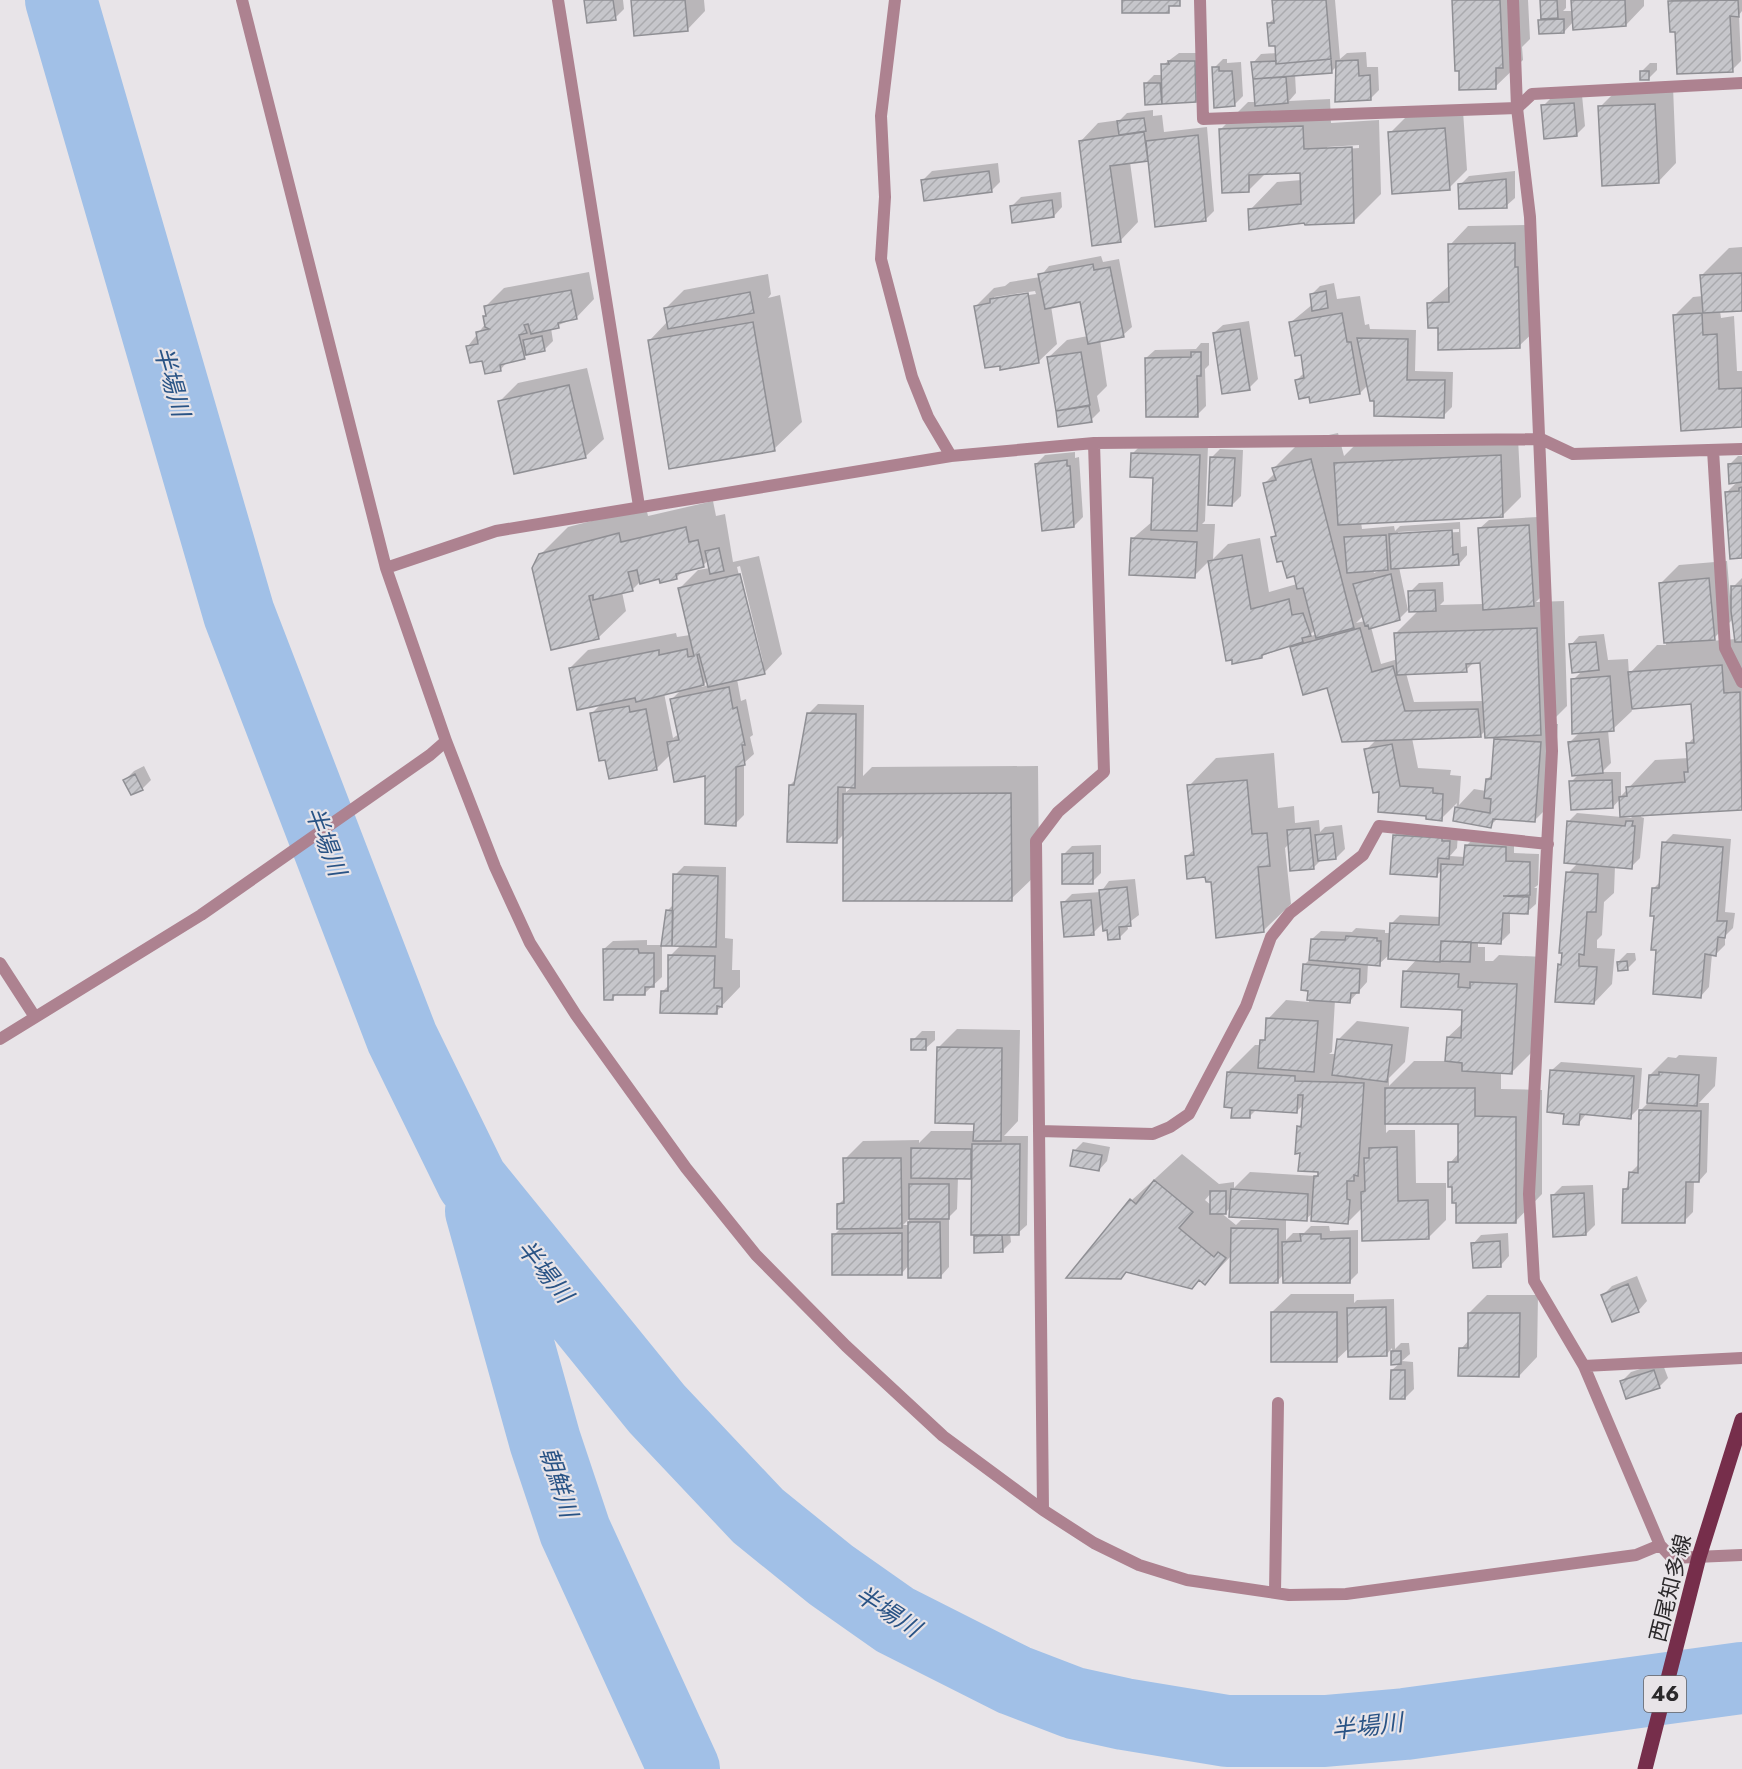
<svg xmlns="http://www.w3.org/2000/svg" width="1742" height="1769" font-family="Jost,'Noto Sans JP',sans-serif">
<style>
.shadow{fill:#0003;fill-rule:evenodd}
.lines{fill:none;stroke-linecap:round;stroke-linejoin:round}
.river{stroke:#a1c0e7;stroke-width:72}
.building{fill:url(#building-hatch);stroke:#8f8f94;stroke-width:1.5}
.lane{stroke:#ad8290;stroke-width:12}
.street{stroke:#ad8290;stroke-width:12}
.primary{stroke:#762e4b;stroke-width:15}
.labels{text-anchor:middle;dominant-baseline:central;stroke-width:4.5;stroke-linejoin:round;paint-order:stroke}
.shield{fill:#e8e4e8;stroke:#646164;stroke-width:1.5}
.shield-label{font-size:21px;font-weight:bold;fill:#2b292b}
.street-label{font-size:22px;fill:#2b292b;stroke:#e8e4e8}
.water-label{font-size:24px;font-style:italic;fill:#295385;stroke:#e8e4e8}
</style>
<defs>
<pattern id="building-hatch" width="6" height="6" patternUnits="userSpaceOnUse" patternTransform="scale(1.5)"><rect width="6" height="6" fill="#c6c6cb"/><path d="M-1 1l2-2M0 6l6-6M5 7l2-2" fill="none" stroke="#aaaaae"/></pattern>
</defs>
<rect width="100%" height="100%" fill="#e8e4e8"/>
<path class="shadow" d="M586,0H623L624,9L615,18Z
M632,0H704L705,11L687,30Z
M1273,0H1335L1340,59L1347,53L1366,52L1367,67H1378L1379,90L1370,99L1338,65L1332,71L1295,74L1296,93L1289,101L1330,99L1331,123L1379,120L1381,194L1354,221L1250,210L1277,182L1302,180L1301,171L1266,173L1248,191L1220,130L1248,102H1256L1253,63L1261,54L1277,53L1268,24L1275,17ZM1359,145V148L1327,150V147Z
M1454,0H1528L1530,39L1522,47L1523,60L1495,87Z
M1540,0H1566V8L1563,11H1572L1571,0H1644V6L1626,25L1573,22L1564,32H1540Z
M1671,0H1742V11L1739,15L1741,61L1732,70L1677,30H1672Z
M1179,53H1204L1205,92L1196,101L1147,104L1145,84L1154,75H1163V65Z
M1223,59H1227V63L1241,62L1243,96L1234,105L1214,68Z
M1650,63H1657V70L1648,79L1641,72Z
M1673,86L1676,163L1658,182L1600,107L1618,89Z
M1582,95L1585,126L1576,135L1543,106L1552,97Z
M1153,110V116L1162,115L1164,132L1207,127L1214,211L1205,220L1149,157L1130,162L1138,222L1120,241L1080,142L1098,123L1120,120L1127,113Z
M1463,111L1467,170L1449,188L1390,133L1408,115Z
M998,163L1000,182L991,191L923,180L932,171Z
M1515,171V198L1506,206L1460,185L1469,176Z
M1061,192L1062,207L1054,216L1012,206L1021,197Z
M1532,225L1538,328L1519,346L1439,326L1429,303L1450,285V245L1468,226Z
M1742,247V309L1720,311L1721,318L1734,316L1737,371H1742V426L1682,429L1675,315L1693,297L1703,296L1702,275L1729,248Z
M1101,256L1103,262L1119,259L1132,327L1123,335L1100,340L1107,386L1097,396L1100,411L1091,420L1058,411L1060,409L1048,358L1067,340L1088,336L1081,300L1051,306L1057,344L1038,362L976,306L994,288L1005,286L1010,282L1040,277L1049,266ZM1035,291L1036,294L994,300V297Z
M589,272L594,299L576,318L551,328L553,341L544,350L508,361L501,369L468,346L486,323V306L504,288Z
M768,274L771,294L768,298L780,295L802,422L774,449L650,340L668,321L666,308L684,290Z
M1334,283L1337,299L1360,296L1365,325L1369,324L1370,329L1416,330L1415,371L1453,372L1452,407L1443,416L1376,399L1368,385L1360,393L1311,396L1297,380L1305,372L1302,353L1290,323L1313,304L1311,295L1320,286Z
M1249,321L1258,379L1249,388L1214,333L1223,325Z
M1201,343H1209V365L1205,369L1206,406L1197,415L1146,358L1155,350L1196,349Z
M587,368L604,439L585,457L500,401L518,383Z
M1338,433L1344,456L1354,446L1518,438L1521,497L1503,515L1361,522L1362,529L1394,526L1395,531L1400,526L1460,522L1461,547L1467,546V555L1459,564L1399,567L1408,610L1399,619L1371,627L1381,664L1398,659L1396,633L1419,610L1410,592L1419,583L1443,582L1444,601L1440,605L1484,604L1480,528L1489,520L1538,517L1542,596L1536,602L1564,601L1567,706L1549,724H1558L1552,803L1534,821L1498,818L1490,826L1454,820L1457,803L1441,819L1380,790L1366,750L1377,739L1292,647L1296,643L1262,656L1209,561L1194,576L1132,539L1153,521L1155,476L1132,454L1141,445L1208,446L1205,521L1202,524H1215L1213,559L1228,544L1260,538L1269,592L1297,584L1295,574L1272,538L1277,533L1264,484L1275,473L1274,468L1301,441ZM1459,529V532L1398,535V532ZM1383,569L1374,573L1373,570ZM1363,616L1365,621L1356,623ZM1316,629L1317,634L1308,637ZM1475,661H1481L1484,701L1414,702L1406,673L1466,670ZM1486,730L1499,736L1495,740L1493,774L1487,779L1486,791L1474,789L1459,805L1461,776L1450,775L1451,770L1418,768L1412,738L1481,735Z
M1220,449L1243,450L1241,496L1232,505L1211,458Z
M1075,452V458L1079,457L1083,517L1074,526L1036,464L1045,455Z
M1738,456H1742V558L1731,557L1727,492L1738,481L1729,465Z
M713,501L716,516L725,514L733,562L759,556L782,654L764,673L737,679L741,701L746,699L753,735L750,737L754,754L744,763V815L735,824L706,775L670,755L657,768L610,777L591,714L602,703L570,668L588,650L676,633L677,637L690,635L679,589L698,570L710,568L708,560L703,566L684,570L676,578H660L640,582L632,590L622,592L626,611L598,638L540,555L568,527L646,507L648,516ZM740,566L763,662H760L737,567ZM708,680L709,685L701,687ZM682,689L672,699L679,734L673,738L664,693Z
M1727,561L1730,596L1733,587L1742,578V808L1641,814V817L1644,818L1640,858L1631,867L1615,866L1614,893L1604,902L1602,935L1597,940V948L1615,949L1612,984L1594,1003L1559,965L1563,961L1568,873L1578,863L1568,822L1577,813L1622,817L1620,799L1613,807L1571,782L1579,774L1570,742L1580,732L1573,680L1583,670L1571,645L1579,636L1604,634L1608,660L1628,659L1629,674L1657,645H1666L1661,583L1679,565ZM1733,619L1736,639L1711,641ZM1692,702L1695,736L1688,744L1689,758L1655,760L1621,796V772H1602L1611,763L1608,730L1613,729L1632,711L1631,708ZM1635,814L1631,818L1622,817V815Z
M818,704L864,705L863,776L872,767L1038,766L1039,872L1011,899L845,833L837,841L790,785L796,779L809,713ZM846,786H853L846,792Z
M1274,753L1278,808L1294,806L1295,823L1319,820L1320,832L1325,827L1342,825L1345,849L1336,858L1322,859L1313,868L1289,844L1285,848L1291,904L1263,931L1187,856L1195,849L1189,786L1216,758Z
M144,766L151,780L142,789L125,780L134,771Z
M1403,827L1458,833L1457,848L1450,856L1465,857L1466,846L1475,837L1514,839V853L1539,854L1538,885L1534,888H1537L1536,904L1527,912H1510V933L1501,942L1478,941V947H1485V961H1493L1499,955L1544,957L1539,1045L1511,1073L1501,1072V1089L1542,1090V1194L1515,1222L1458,1202L1450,1163L1459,1153V1123L1386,1122V1133L1389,1130H1415L1416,1183H1446V1220L1428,1238L1363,1207L1348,1222L1313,1213L1306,1219L1286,1218V1240L1293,1233H1304L1311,1226H1329L1330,1231L1358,1230V1273L1349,1282L1284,1274L1277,1281L1232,1255L1205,1283L1132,1200L1182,1154L1219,1184L1234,1182V1188L1250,1172L1316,1176L1321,1171L1301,1152L1298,1127L1303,1122L1304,1104L1296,1112L1257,1109L1249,1117L1234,1106L1228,1072L1255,1045H1261L1267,1035L1268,1019L1286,1000L1309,1002L1304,965L1311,958L1312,939L1321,931L1352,932L1356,928L1385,930V933H1391V924L1400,915L1441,917L1443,869L1436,876L1394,836ZM1390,954L1417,959L1405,972L1463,1009V1023L1448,1037L1447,1061H1414L1389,1086V1078L1405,1062L1409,1027L1357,1021L1338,1040L1337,1054H1329L1332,1052L1335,1000L1350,1001L1367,982L1368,963L1379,964ZM1211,1193L1212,1206L1205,1200ZM1231,1207L1268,1218V1220H1241L1236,1225L1220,1212H1226Z
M1673,834L1731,839L1725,912L1735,913L1733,928L1725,936V945L1716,954H1712L1709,987L1701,996L1658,948L1654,888L1661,881L1664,843Z
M1101,845V873L1092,882L1063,855L1072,846Z
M684,866L726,867L725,938L733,939L732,970H740V987L716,1012L662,992L669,985L670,956L681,945L663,944V929L667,926V911L674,904L675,875Z
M1135,879L1139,915L1127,924L1128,929L1119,938L1103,923L1093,933L1063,903L1072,894L1101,892L1109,881Z
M647,940V945H662V977L644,994H617L613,998L604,949L613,941Z
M1627,953H1635L1636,960L1627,969L1618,962Z
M957,1029L1020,1030L1018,1121L1004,1136H1028L1027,1225L1018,1233H1010L1011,1242L1002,1251H976L973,1175L970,1178L958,1177L957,1209L949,1217V1267L941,1276L909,1265L902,1273L834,1235L842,1227L839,1204L845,1198V1159L863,1141L919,1140V1143L931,1131H975V1122L938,1048ZM909,1219V1225H903Z
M922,1031H935V1040L926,1048L913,1040Z
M1679,1055L1717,1057L1715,1086L1699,1103H1709L1707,1172L1699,1181L1694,1180L1693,1212L1684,1221L1625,1189L1630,1184V1173L1639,1164L1641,1110L1649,1102L1650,1075L1668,1057L1676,1058Z
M1561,1062L1642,1068L1639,1108L1630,1117L1587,1113L1578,1124L1565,1112L1552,1070Z
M1083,1142L1110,1147L1107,1161L1099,1170L1074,1151Z
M1593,1185L1595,1225L1586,1234L1553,1195L1562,1186Z
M1508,1233L1509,1256L1501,1265L1473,1244L1481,1235Z
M1637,1276L1647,1301L1639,1310L1613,1321L1603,1295L1612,1286Z
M1291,1294H1354V1303L1357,1300L1394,1299L1395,1349L1401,1343H1409L1410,1354L1402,1361L1413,1362L1414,1389L1405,1398L1392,1370L1400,1363H1393L1392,1348L1387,1354L1350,1347L1336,1360L1272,1312Z
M1487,1295H1538L1537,1357L1519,1376L1461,1349L1469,1340V1313Z
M1662,1362L1668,1378L1659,1387L1622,1381L1631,1372Z"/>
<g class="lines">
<path class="river" d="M61,0L239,614L402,1038L472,1181L657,1409L758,1516L831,1575L895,1620L1014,1680L1074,1703L1124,1714L1227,1731H1325L1405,1724L1742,1678
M481,1211L545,1441L575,1531L684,1769"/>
</g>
<path class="building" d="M584,0H613L616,20L587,23Z
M631,0H685L688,31L634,36Z
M1122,0H1180V6H1169V13H1122Z
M1272,0H1326L1331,59L1276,64L1275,46H1269L1267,23H1274Z
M1452,0H1500L1503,68H1496V89L1459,90V71H1455Z
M1540,0H1557L1558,18L1541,19Z
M1571,0H1625L1626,26L1573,30Z
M1738,0L1739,17L1730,16L1733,72L1677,74L1675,32H1670L1668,1Z
M1564,19V33L1539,34L1538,20Z
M1331,59L1332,73L1253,79L1251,62L1276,61V64Z
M1358,60L1359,76L1370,75L1371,100L1335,102L1336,61Z
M1168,61H1195L1196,102L1162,104L1161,64H1169Z
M1212,67H1219V71H1232L1235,106L1214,108Z
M1640,71H1649V80H1640Z
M1286,77L1288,103L1255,106L1253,79Z
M1144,83H1160L1162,104L1145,105Z
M1574,103L1577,136L1544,139L1541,105Z
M1655,104L1659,183L1602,186L1598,106Z
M1144,118L1146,131L1119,135L1117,121Z
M1303,126L1304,149L1352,147L1354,223L1305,225L1304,223L1249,230L1248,209L1301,204L1300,173L1249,175V192L1222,193L1219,129Z
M1445,128L1450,190L1392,194L1388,132Z
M1144,132L1148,161L1110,166L1121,242L1092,246L1079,141Z
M1198,135L1206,221L1155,227L1146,141Z
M989,171L992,192L924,201L921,180Z
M1506,179L1507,208L1459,209L1458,184Z
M1052,200L1054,217L1012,223L1010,206Z
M1515,243V267H1518L1520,348L1438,350V328H1428L1427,303L1449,302L1448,244Z
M1093,264L1094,270L1110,267L1124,337L1088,344L1080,302L1045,309L1038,274Z
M1742,273V311L1703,313L1700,275Z
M571,290L577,319L558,323L559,328L531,334L528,324L524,325L527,333L519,335L525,359L500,365L501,371L485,374L482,361L470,363L466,346L478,344L476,332L489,329L485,327L483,316H486L484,306Z
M1326,291L1328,308L1312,311L1310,294Z
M750,292L754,313L668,329L664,308Z
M1028,293L1039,363L1000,370V366L985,368L974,306L990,303V299Z
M1342,313L1347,342H1351L1360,394L1310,403L1309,397L1299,399L1295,380L1304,378L1301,355L1295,356L1289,322Z
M1702,313L1703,335L1717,334L1719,389L1742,388V427L1681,431L1673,315Z
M753,322L775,451L669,469L648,340Z
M1240,329L1250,390L1222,394L1213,333Z
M542,336L545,351L526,355L523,340Z
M1357,338L1408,339L1407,380H1445L1444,418L1374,416V401H1370Z
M1081,352L1090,405L1056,411L1047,357Z
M1191,352H1201V376H1197L1198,417H1146L1145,358L1191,357Z
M569,385L586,458L514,474L498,401Z
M1089,406L1092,422L1058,427L1056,411Z
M1131,453L1200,455L1197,531L1151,530L1153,478L1130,477Z
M1501,455L1503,517L1338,525L1334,463Z
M1210,457L1235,458L1232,506L1208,505Z
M1311,459L1354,628L1316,638L1303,588L1297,589L1294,576L1287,578L1282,561L1277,562L1271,537L1276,536L1263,483L1276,480L1272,468Z
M1067,460V466H1070L1074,527L1042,531L1035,464Z
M1742,463V482L1729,484L1728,464Z
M1742,487V558L1730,559L1725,492L1739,491V488Z
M1529,525L1534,606L1483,610L1478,528Z
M686,527L689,542L698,540L704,567L676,574L677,579L660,583L659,579L640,584L637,570L628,572L633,591L593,600V595L589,596L599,639L551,650L532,568L539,554L619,533L621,542Z
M1452,530L1453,555L1458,554L1459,565L1391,569L1389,534Z
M1386,535L1388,570L1347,573L1344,537Z
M1131,538L1197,542L1195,578L1129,575Z
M719,548L724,571L710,574L705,551Z
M1242,555L1251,609L1289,599L1292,615L1303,613L1311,636L1302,638L1303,642L1262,655V658L1232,664V660L1226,661L1208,561Z
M740,574L765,674L708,687L699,654L697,655L704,685L636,702L635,698L577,710L569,668L659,650V655L687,649L688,657L694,656L678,588Z
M1391,574L1400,620L1369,629L1368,625L1365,626L1353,584Z
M1709,578L1715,640L1664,643L1659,583Z
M1731,586H1742V642H1735L1731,611Z
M1435,590L1436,611L1409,612L1408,591Z
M1360,628L1372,672L1393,666L1405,711L1478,709L1481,737L1342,742L1327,688L1303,695L1290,647Z
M1537,628L1541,735L1485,738L1480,663L1466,664L1467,672L1397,675L1394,633Z
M1596,642L1599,670L1572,673L1569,644Z
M1722,665L1724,693L1740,692L1742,810L1620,817L1619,797L1627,796L1626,787L1685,782L1684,772H1688L1686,743H1694L1691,704L1632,709L1628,672Z
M1610,676L1614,731L1572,734L1571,679Z
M729,687L733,709L737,707L745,745H742L745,765L736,767V826L705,824V776L674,782L667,742L679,740L670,699Z
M629,706L630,712L646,709L657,770L609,779L605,760L599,761L590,713Z
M807,713L856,714L855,788L838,787L837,843L787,842L789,785H794Z
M1494,739L1541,742L1535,822L1493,819L1491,828L1453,821L1455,807L1490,813L1491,799L1484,798L1486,779H1491Z
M1599,739L1603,773L1572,776L1568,742Z
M1392,744L1400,786L1433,788V793L1443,794L1442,821L1426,819V816L1378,812L1379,792L1373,793L1364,749Z
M135,774L143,790L131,795L123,780Z
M1247,780L1252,834L1267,833L1270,866L1258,867L1264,932L1216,938L1211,882H1206L1205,877L1187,879L1185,856L1194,855L1187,785Z
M1612,780L1613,808L1571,810L1569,781Z
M1011,793L1012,901H843V794Z
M1567,821L1625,826L1626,821H1633L1632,826H1635L1632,869L1564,863Z
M1310,828L1314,869L1290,871L1287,830Z
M1333,833L1336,859L1318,861L1315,835Z
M1393,835L1442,838V841H1450L1449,859L1438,858L1437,877L1390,874Z
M1662,842L1723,847L1717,921H1727L1725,938L1718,937L1716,956L1705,954L1701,998L1653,994L1656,950H1651L1654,916H1650L1652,888H1659Z
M1465,845L1506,847V861L1530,862V895L1503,896L1529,897L1528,914L1503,913L1501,944L1441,941L1440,962L1388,959L1390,923L1439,925L1441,864L1463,865Z
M1093,853V884H1062V854Z
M1566,872L1598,874L1596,912H1587L1584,955L1579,954V966L1597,967L1594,1004L1555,1002L1558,964L1561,965L1562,953H1559Z
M673,874L718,876L716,947L672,946Z
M1127,887L1131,926L1119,927L1120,939L1108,940L1107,930L1103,931L1099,890Z
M1091,900L1094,935L1064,937L1061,902Z
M666,910L673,911L672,946H661Z
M1346,936L1377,938V941H1381L1380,966L1309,960L1311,939L1345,940Z
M1441,941L1471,942L1470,962L1440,961Z
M603,949H638L639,953H654V987H645V995H613V1000H604Z
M668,955L715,956L714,988H722V1007L717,1006V1014L660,1013L661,991H668Z
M1627,961L1628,970L1618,971L1617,962Z
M1303,964L1360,969L1359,993H1351L1350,1003L1307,1000L1308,991L1301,990Z
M1403,971L1459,974L1458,987L1470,988V982L1517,984L1512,1074L1462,1071V1063L1445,1061L1447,1037L1461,1038L1462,1010L1401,1007Z
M1266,1018L1318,1021L1314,1072L1258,1068L1260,1040H1265Z
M911,1039H926V1050H911Z
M1337,1039L1392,1045L1387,1082L1332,1075Z
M937,1047L1002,1048L1001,1141H973L974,1124L935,1123Z
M1550,1070L1634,1076L1631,1119L1580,1114L1579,1125L1563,1124L1564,1114L1547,1112Z
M1227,1072L1295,1076V1081L1364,1083L1358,1176L1354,1175V1181H1347V1199L1350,1200L1348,1224L1311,1221L1314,1176H1318V1172L1298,1171L1300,1153L1295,1154L1297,1126L1301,1127L1303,1095H1298L1297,1113L1250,1110V1118H1231L1232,1108L1224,1107Z
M1659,1072L1699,1075L1697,1106L1647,1103L1649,1075H1659Z
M1385,1088H1475V1116L1516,1117V1223H1456V1203H1452V1187H1448V1162H1458V1124H1385Z
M1639,1110L1701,1111L1699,1182H1686L1685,1223H1622L1623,1189H1628L1629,1172L1638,1173Z
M972,1144H1020L1019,1235H971Z
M1397,1147L1398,1201L1428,1200L1429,1239L1362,1241L1361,1192L1365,1191L1364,1158H1369V1148Z
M911,1148L971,1149V1179L911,1178Z
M1073,1150L1102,1155L1099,1171L1070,1166Z
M843,1158H901L902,1228L837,1229V1204L844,1203Z
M1154,1180L1193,1212L1179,1228L1214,1257L1218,1252L1226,1258L1205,1285L1199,1280L1192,1289L1126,1272L1121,1279L1066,1278L1130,1199L1136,1204Z
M909,1184H949V1219H909Z
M1231,1189L1308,1194L1307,1221L1229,1217Z
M1210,1191H1226V1214H1210Z
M1584,1193L1586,1235L1553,1237L1551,1195Z
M908,1222H940L941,1278H908Z
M1231,1228L1278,1229V1283H1230Z
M902,1233V1275H832V1234Z
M1300,1234H1321V1239L1350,1238V1283H1283L1282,1242L1301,1241Z
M1002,1235L1003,1252L974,1253V1236Z
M1500,1241L1501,1267L1473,1268L1471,1243Z
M1628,1284L1639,1312L1612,1322L1601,1295Z
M1386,1307L1387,1356L1348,1357L1347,1308Z
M1271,1312H1337V1362H1271Z
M1468,1313H1520L1519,1377L1458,1376L1459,1348H1468Z
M1391,1351H1401V1364L1391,1365Z
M1391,1370H1405V1399H1390Z
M1654,1370L1660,1388L1626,1399L1620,1381Z"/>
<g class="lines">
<path class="lane" d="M1517,108L1532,94L1742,83"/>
<path class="street" d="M242,0L386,568L446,741L495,867L530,943L576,1015L686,1168L756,1255L846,1346L943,1436L1043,1510L1094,1543L1139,1565L1187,1580L1289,1595L1346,1594L1636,1555L1660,1545L1672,1558L1742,1555
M558,0L639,506
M895,0L881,116L885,197L881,259L912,377L928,417L951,456
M1200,0L1203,119L1517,108
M1513,0L1517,108L1530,217L1552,751L1529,1194L1534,1281L1584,1366L1660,1545
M1713,450L1725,648L1742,682
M386,568L496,531L951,456L1094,443L1541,439L1573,454L1742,449
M0,963L35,1017
M0,1039L201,915L430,755L446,741
M1039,1131L1153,1134L1170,1127L1189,1114L1246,1006L1271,937L1290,913L1363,855L1379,826L1548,844
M1584,1366L1742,1358
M1043,1510L1036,841L1058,812L1104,772L1094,443
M1275,1593L1278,1403"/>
<path class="primary" d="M1645,1769L1699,1557L1742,1420"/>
</g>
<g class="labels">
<rect class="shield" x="1644" y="1676" width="42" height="36" rx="4.5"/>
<g class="shield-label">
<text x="1665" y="1694">46</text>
</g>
<g class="street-label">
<text transform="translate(1670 1588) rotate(-76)">西尾知多線</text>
</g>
<g class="water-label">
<text transform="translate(172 381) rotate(74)">半場川</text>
<text transform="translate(326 841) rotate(69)">半場川</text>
<text transform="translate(545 1271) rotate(51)">半場川</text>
<text transform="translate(559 1482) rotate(72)">朝鮮川</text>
<text transform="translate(888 1611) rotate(33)">半場川</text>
<text transform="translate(1367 1726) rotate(-7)">半場川</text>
</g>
</g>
</svg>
